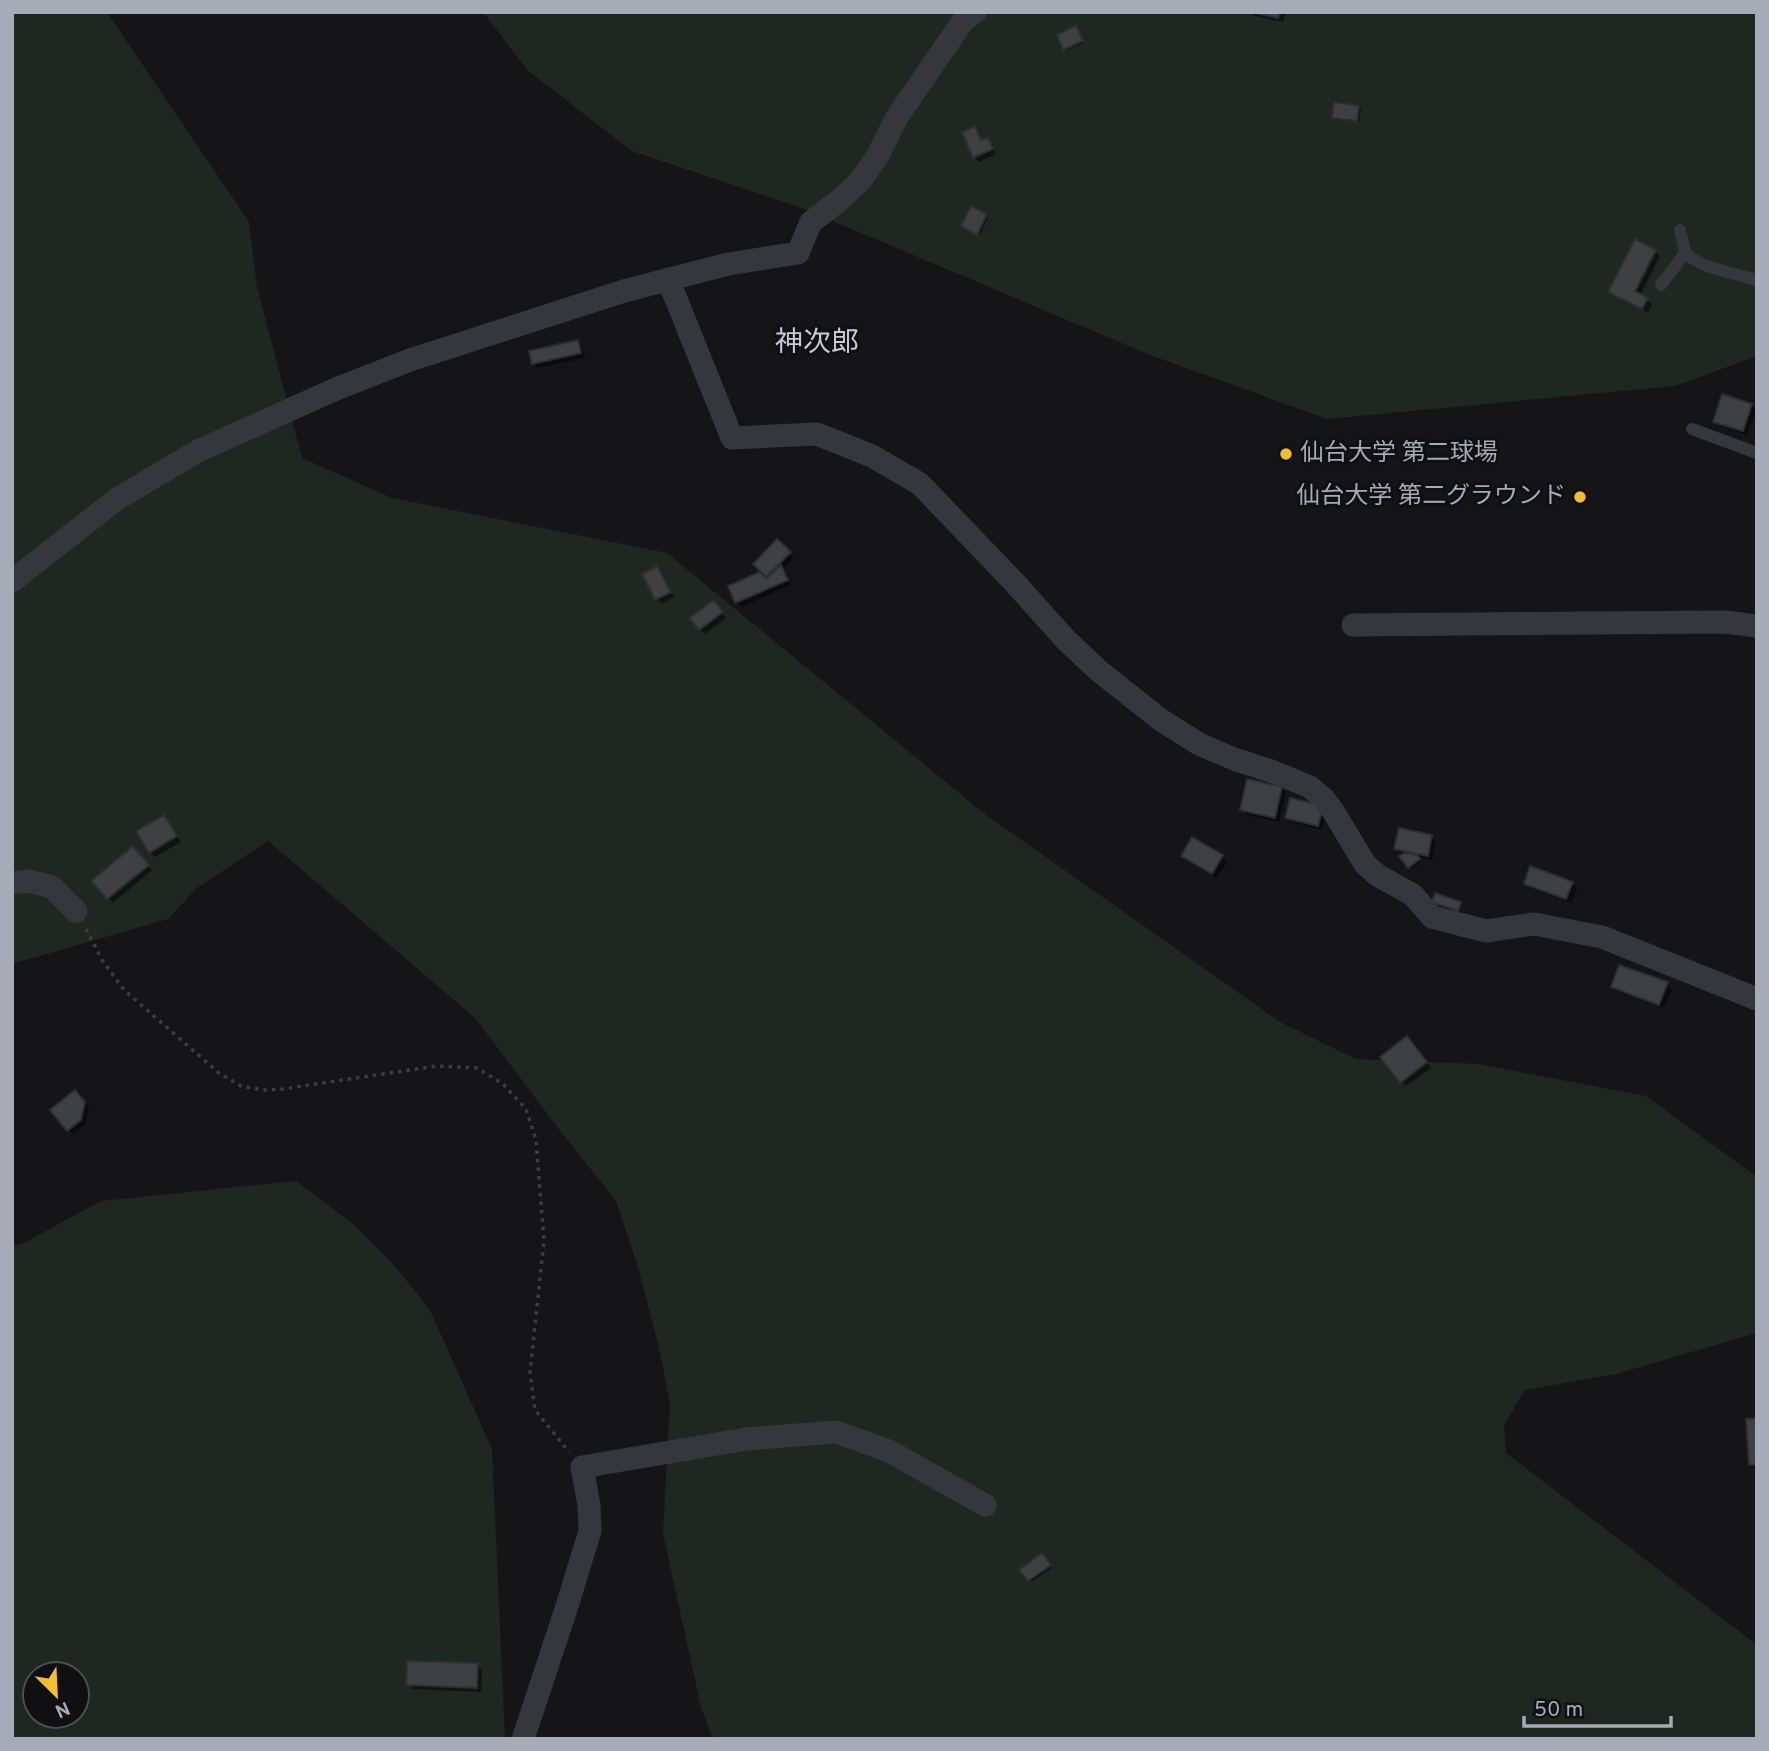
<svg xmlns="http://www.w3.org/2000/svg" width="1769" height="1751" font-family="Overpass,'Noto Sans JP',sans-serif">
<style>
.green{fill:#1f2721;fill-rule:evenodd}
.shadow{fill:#0007}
.building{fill:#3f4044;stroke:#2f2f33;stroke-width:2}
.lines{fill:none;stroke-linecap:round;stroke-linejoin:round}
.path{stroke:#3c3e43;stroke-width:3.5;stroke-dasharray:3.5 5;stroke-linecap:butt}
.service{stroke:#36373c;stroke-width:12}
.minor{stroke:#36373c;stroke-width:23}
.poi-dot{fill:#f2bd32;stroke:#101012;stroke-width:2.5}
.labels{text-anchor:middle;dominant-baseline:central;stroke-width:6;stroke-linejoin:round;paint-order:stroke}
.poi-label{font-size:24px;fill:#a7abb7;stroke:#101012;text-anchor:start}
.quarter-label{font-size:28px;fill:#c8cad3;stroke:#101012}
</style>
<rect width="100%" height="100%" fill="#151517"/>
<path class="green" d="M12,12H107L249,222L257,287L302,458L392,498L667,553L986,815L1280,1022L1356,1059L1478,1064L1646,1096L1757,1177V1333L1616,1374L1525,1390L1504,1425L1506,1453L1757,1645V1739H713L701,1708L663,1533L670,1403L658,1343L637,1264L616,1201L558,1128L476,1019L268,841L197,888L168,919L12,964Z
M483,12H1757V356L1675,386L1327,419L1150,355L802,208L632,151L527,70Z
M296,1181L353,1224L395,1266L430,1310L492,1449L505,1739H12V1246L22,1244L101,1201ZM35,1674H77V1716H35Z"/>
<path class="shadow" d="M1251,12H1286L1283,22L1255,16Z
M1078,29L1084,43L1067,50L1065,48Z
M1359,108L1361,109L1359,122L1335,119L1333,117Z
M975,128L979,133L983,142L987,140L992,145L996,154L979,162L974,157Z
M972,209L988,218L980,235L965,228Z
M1655,251L1660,256L1641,294L1652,304L1648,313L1615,296L1611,292Z
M578,342L582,347L585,358L538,368L533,363Z
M1751,405L1756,410L1747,435L1720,426L1715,421Z
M777,541L794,558L783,569L791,585L742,607L737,602L770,578L755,564Z
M657,568L662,573L674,597L662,604L657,599Z
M718,607L726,618L705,634L700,629Z
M1281,788L1286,793L1279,822L1247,815L1242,810Z
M1327,813L1322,830L1292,822L1287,817Z
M164,817L169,822L181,842L155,857L150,852Z
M1431,837L1436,842L1432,860L1417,857L1421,862L1411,869L1401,857L1405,854H1401L1396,849Z
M1193,839L1222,857L1227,862L1217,878L1188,861L1183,856Z
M137,853L152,870L113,903L94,881Z
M1526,883H1572L1577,888L1571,903L1531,888Z
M1667,984L1672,989L1664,1008L1618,991L1613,986Z
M1412,1043L1431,1068L1406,1086L1401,1081Z
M80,1097L89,1108L85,1125L73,1134L69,1130Z
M1042,1556L1052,1568L1031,1582L1022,1570Z
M477,1665L482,1670L481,1692L413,1689L408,1684Z"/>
<path class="building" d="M1251,12H1280L1278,18Z
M1076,25L1083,41L1063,50L1057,35Z
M1334,102L1359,106L1357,121L1332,118Z
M975,126L981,140L988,138L993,149L973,158L962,132Z
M971,206L987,214L977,235L961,226Z
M1635,239L1656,250L1635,291L1648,298L1642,309L1608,292Z
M578,340L581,353L532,364L529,351Z
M1722,394L1752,404L1743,431L1713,422Z
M777,539L791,552L766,577L753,564Z
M781,565L788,580L735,603L728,586L760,572L766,579Z
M657,566L671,592L655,600L642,574Z
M714,600L723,612L699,630L689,618Z
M1247,779L1282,787L1275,818L1240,810Z
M1290,798L1323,806L1318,826L1285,818Z
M164,815L177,836L149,853L136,831Z
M1399,828L1432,835L1428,856L1394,849Z
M1192,837L1223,855L1212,874L1181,856Z
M133,846L149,865L107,899L91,881Z
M1404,853L1417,855L1420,859L1408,868L1399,856Z
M1530,866L1573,882L1566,899L1524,884Z
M1435,893L1461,902L1458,911L1432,902Z
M1619,965L1668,982L1659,1005L1611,987Z
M1407,1036L1427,1062L1400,1083L1380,1057Z
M75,1090L85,1102L81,1120L67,1131L50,1110Z
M1757,1418V1464L1749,1465L1746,1419Z
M1042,1553L1051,1565L1028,1581L1019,1570Z
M407,1661L478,1663L477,1688L406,1685Z"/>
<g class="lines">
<path class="path" d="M86,929L102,960L124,990L219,1073L241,1086L263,1090L283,1089L436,1066L477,1068L503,1084L526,1109L536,1140L544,1241L530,1372L535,1410L569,1452"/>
<path class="service" d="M1680,230C1682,236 1683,247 1686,253C1697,267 1740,275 1757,280
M1661,285L1686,252
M1692,429L1757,453"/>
<path class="minor" d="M668,279L732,438L817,434L872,456L920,484L1014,582L1066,640L1099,671L1161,720L1199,744L1234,759L1274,772L1310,787L1324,799L1333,811L1365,864L1377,875L1413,895L1432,917L1486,931L1534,924L1602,937L1757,999
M12,581L117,499L198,451L336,389L410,360L624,291L728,264L798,253L811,222L841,199L861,180L878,155L897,117L963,21L975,12
M1353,625L1725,622L1757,626
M12,883L29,881L52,887L76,911
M523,1739L568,1603L590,1531L589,1505L582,1467L746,1439L836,1432L889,1451L985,1505"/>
</g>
<g class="poi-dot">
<circle cx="1286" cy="454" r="7"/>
<circle cx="1580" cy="497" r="7"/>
</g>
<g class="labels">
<g class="poi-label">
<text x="1300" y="454">仙台大学 第二球場</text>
<text x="1566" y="497" text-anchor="end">仙台大学 第二グラウンド</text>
</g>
<g class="quarter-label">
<text x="817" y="344">神次郎</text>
</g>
</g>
<rect width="1769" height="1751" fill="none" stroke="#a7abb7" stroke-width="28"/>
<g transform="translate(56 1695) rotate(156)"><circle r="33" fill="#101012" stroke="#4c4e54" stroke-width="2"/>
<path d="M0-5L12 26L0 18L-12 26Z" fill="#f2bd32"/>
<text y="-10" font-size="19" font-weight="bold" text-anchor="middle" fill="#a7abb7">N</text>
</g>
<path d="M1524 1716v10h147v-10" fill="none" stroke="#a7abb7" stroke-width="3.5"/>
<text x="1534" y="1716" font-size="21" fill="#a7abb7" stroke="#101012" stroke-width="5" paint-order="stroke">50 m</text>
</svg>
